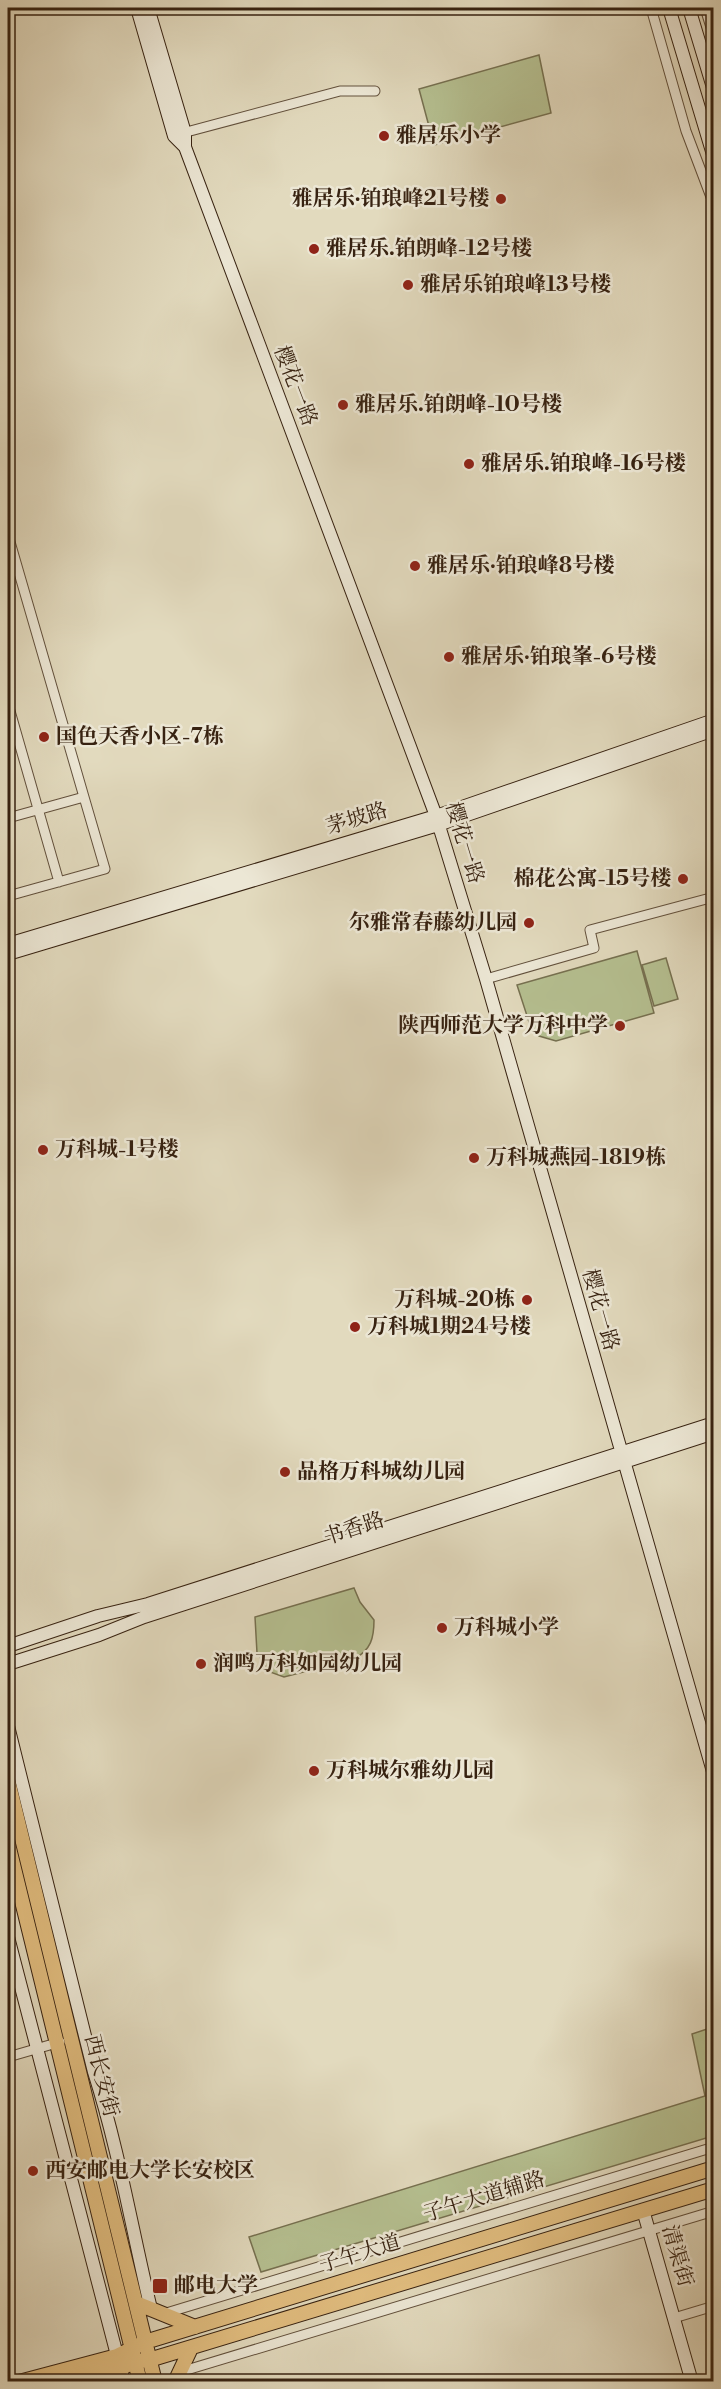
<svg xmlns="http://www.w3.org/2000/svg" width="721" height="2389" font-family="'Libre Bodoni','Noto Serif SC',serif">
<style>
.green{fill:#b5bf90;stroke:#767050;stroke-width:1.5}
.lines{fill:none;stroke-linecap:round;stroke-linejoin:round}
.street-casing{stroke:#62503c;stroke-width:11}
.secondary-casing{stroke:#372211;stroke-width:14}
.primary-casing{stroke:#372211;stroke-width:16}
.street{stroke:#ece7d5;stroke-width:9}
.secondary{stroke:#ece7d5;stroke-width:12}
.primary{stroke:#e1bd7f;stroke-width:14}
.poi-dot{fill:#8f2418;stroke:#ece7d5;stroke-width:2}
.labels{text-anchor:middle;dominant-baseline:central;stroke-width:5;stroke-linejoin:round;paint-order:stroke}
.poi-label{font-size:21px;font-weight:bold;fill:#372211;stroke:#ece7d5;text-anchor:start}
.street-label{font-size:21px;fill:#372211;stroke:#ece7d5}
</style>
<rect width="100%" height="100%" fill="#e2dabe"/>
<filter id="stains"><feTurbulence type="fractalNoise" baseFrequency=".00333" numOctaves="4"/><feColorMatrix values="0 0 0 0 .2 0 0 0 0 .09 0 0 0 0 .02 0 0 0 .5 -.17"/></filter>
<radialGradient id="worn" r=".72"><stop offset=".6" stop-color="#630" stop-opacity="0"/><stop offset="1" stop-color="#630" stop-opacity=".3"/></radialGradient>
<path class="green" d="M539,55L551,113L434,145L419,89Z
M637,951L654,1013L556,1041L539,1036L531,1028L517,985Z
M666,958L678,999L654,1006L642,965Z
M354,1588L360,1602L374,1620C374,1638 371,1650 354,1659L284,1677L270,1672L257,1653L255,1617Z
M713,2027V2136L261,2272L249,2237L705,2096L692,2034Z"/>
<g class="lines">
<defs>
<path id="street" d="M651,8L686,131L714,205
M705,8L714,37
M179,134L340,91H375
M8,535L84,797L8,818
M8,704L59,882
M8,896L105,869L84,797
M486,979L594,948L590,930L714,897
M8,2057L60,2042
M163,2314L714,2147
M674,2318L714,2306
M180,2372L714,2211"/>
<path id="secondary" d="M137,8L174,136L185,147L436,816L486,979L714,1775
M148,8L185,133V147
M669,8L714,158
M689,8L714,91
M8,944L436,816L714,720
M8,954L438,825L714,730
M8,1646L98,1616L148,1604L714,1423
M8,1664L99,1635L144,1617L714,1433
M8,1726L94,2072C119,2150 132,2230 151,2309
M8,1937L124,2382
M643,2210L692,2382"/>
<path id="primary" d="M8,1781L155,2382
M8,1844L140,2382
M136,2303L195,2327
M19,2382L117,2356L145,2342L714,2168
M74,2382L120,2369L135,2361L149,2360L714,2189
M175,2382L191,2348"/>
</defs>
<use href="#street" class="street-casing"/>
<use href="#secondary" class="secondary-casing"/>
<use href="#primary" class="primary-casing"/>
<use href="#street" class="street"/>
<use href="#secondary" class="secondary"/>
<use href="#primary" class="primary"/>
</g>
<g class="poi-dot">
<circle cx="384" cy="136" r="6"/>
<circle cx="501" cy="199" r="6"/>
<circle cx="314" cy="249" r="6"/>
<circle cx="408" cy="285" r="6"/>
<circle cx="343" cy="405" r="6"/>
<circle cx="469" cy="464" r="6"/>
<circle cx="415" cy="566" r="6"/>
<circle cx="449" cy="657" r="6"/>
<circle cx="44" cy="737" r="6"/>
<circle cx="683" cy="879" r="6"/>
<circle cx="529" cy="923" r="6"/>
<circle cx="620" cy="1026" r="6"/>
<circle cx="43" cy="1150" r="6"/>
<circle cx="474" cy="1158" r="6"/>
<circle cx="527" cy="1300" r="6"/>
<circle cx="355" cy="1327" r="6"/>
<circle cx="285" cy="1472" r="6"/>
<circle cx="442" cy="1628" r="6"/>
<circle cx="201" cy="1664" r="6"/>
<circle cx="314" cy="1771" r="6"/>
<circle cx="33" cy="2171" r="6"/>
<rect x="152" y="2278" width="16" height="16" rx="3"/>
</g>
<g class="labels">
<g class="poi-label">
<text x="396" y="136">雅居乐小学</text>
<text x="489" y="199" text-anchor="end">雅居乐·铂琅峰21号楼</text>
<text x="326" y="249">雅居乐.铂朗峰-12号楼</text>
<text x="420" y="285">雅居乐铂琅峰13号楼</text>
<text x="355" y="405">雅居乐.铂朗峰-10号楼</text>
<text x="481" y="464">雅居乐.铂琅峰-16号楼</text>
<text x="427" y="566">雅居乐·铂琅峰8号楼</text>
<text x="461" y="657">雅居乐·铂琅峯-6号楼</text>
<text x="56" y="737">国色天香小区-7栋</text>
<text x="671" y="879" text-anchor="end">棉花公寓-15号楼</text>
<text x="517" y="923" text-anchor="end">尔雅常春藤幼儿园</text>
<text x="608" y="1026" text-anchor="end">陕西师范大学万科中学</text>
<text x="55" y="1150">万科城-1号楼</text>
<text x="486" y="1158">万科城燕园-1819栋</text>
<text x="515" y="1300" text-anchor="end">万科城-20栋</text>
<text x="367" y="1327">万科城1期24号楼</text>
<text x="297" y="1472">品格万科城幼儿园</text>
<text x="454" y="1628">万科城小学</text>
<text x="213" y="1664">润鸣万科如园幼儿园</text>
<text x="326" y="1771">万科城尔雅幼儿园</text>
<text x="45" y="2171">西安邮电大学长安校区</text>
<text x="174" y="2286">邮电大学</text>
</g>
<g class="street-label">
<text transform="translate(295 386) rotate(69)">樱花一路</text>
<text transform="translate(357 819) rotate(-17)">茅坡路</text>
<text transform="translate(464 843) rotate(73)">樱花一路</text>
<text transform="translate(600 1310) rotate(74)">樱花一路</text>
<text transform="translate(354 1529) rotate(-18)">书香路</text>
<text transform="translate(101 2076) rotate(76)">西长安街</text>
<text transform="translate(484 2197) rotate(-17)">子午大道辅路</text>
<text transform="translate(360 2254) rotate(-17)">子午大道</text>
<text transform="translate(677 2256) rotate(74)">清渠街</text>
</g>
</g>
<rect width="721" height="2389" fill="none" stroke="#e2dabe" stroke-width="30"/>
<rect x="9" y="9" width="703" height="2371" fill="none" stroke="#372211" stroke-width="3"/>
<rect x="15" y="15" width="691" height="2359" fill="none" stroke="#372211" stroke-width="1.5"/>
<rect width="100%" height="100%" filter="url(#stains)"/>
<rect width="100%" height="100%" fill="url(#worn)"/>
</svg>
